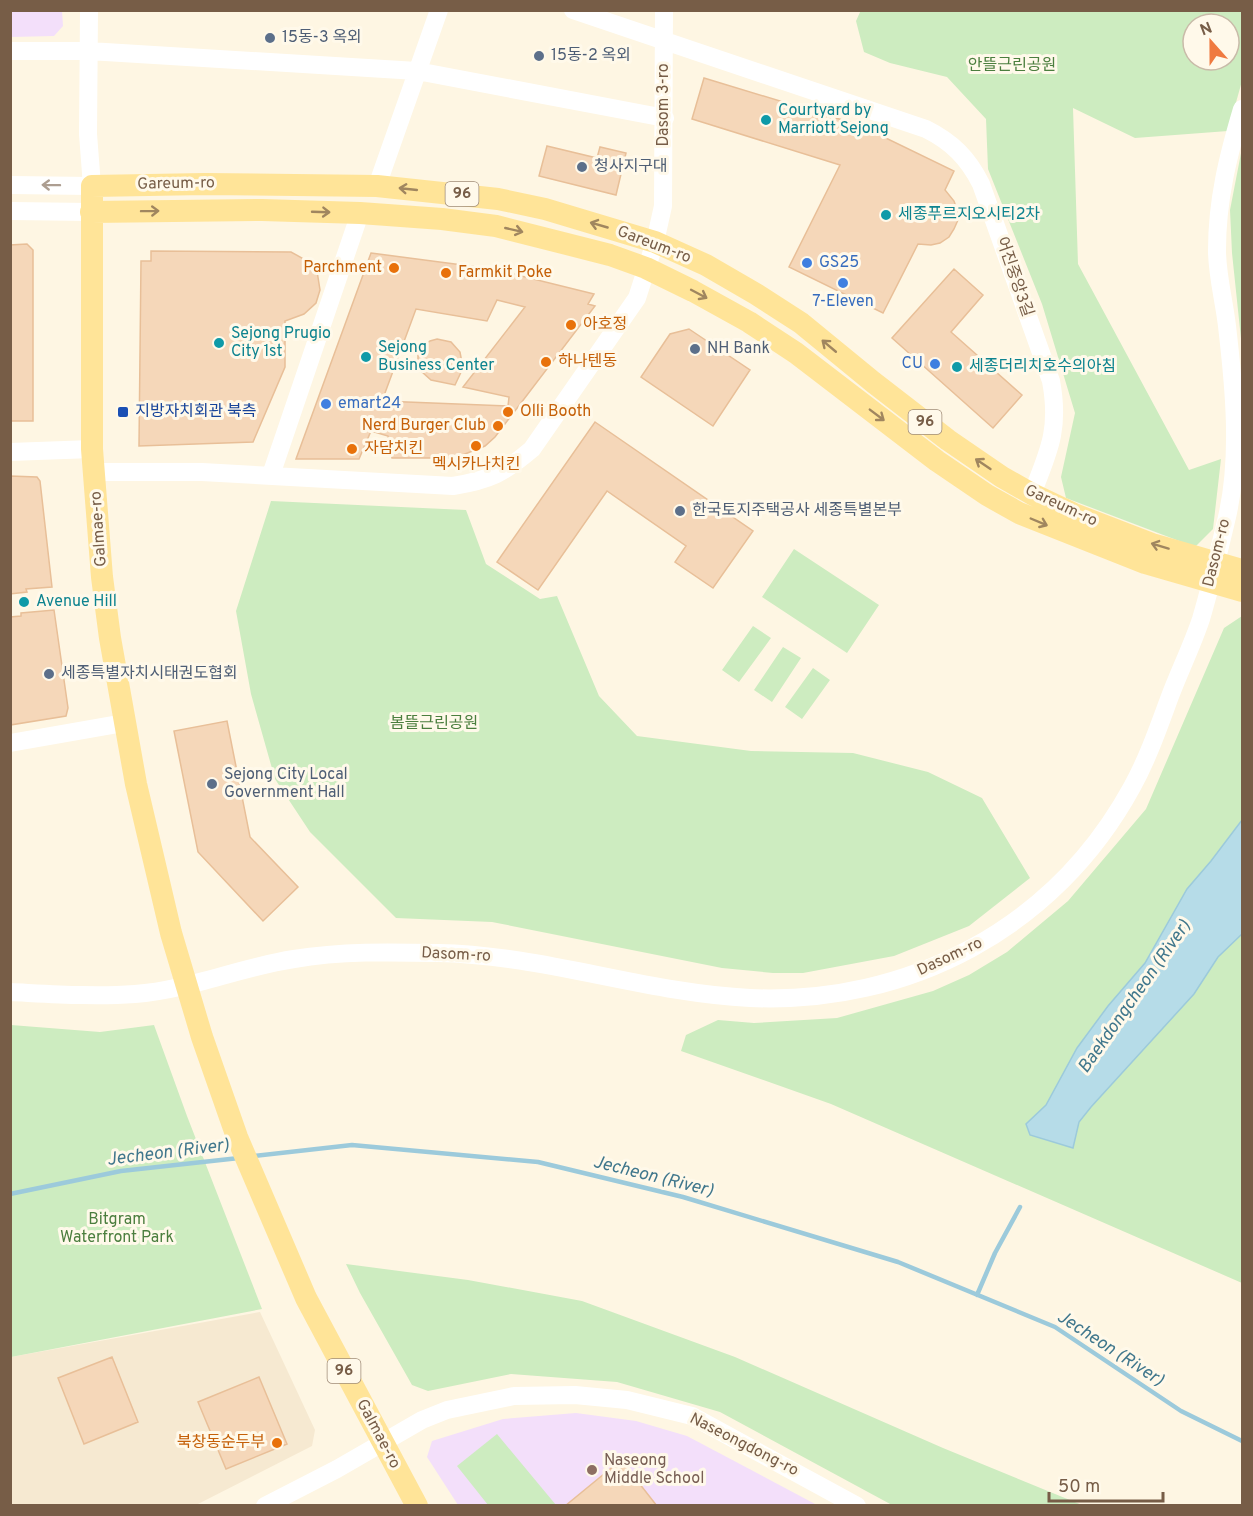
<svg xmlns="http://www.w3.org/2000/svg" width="1253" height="1516" font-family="Overpass,'Noto Sans KR',sans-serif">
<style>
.residential{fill:#f6e9d1}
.education{fill:#f3dffa}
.green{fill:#cdecc0;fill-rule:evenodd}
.water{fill:#b6dce8;stroke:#9ccadb;stroke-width:1.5}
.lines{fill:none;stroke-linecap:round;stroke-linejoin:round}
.stream{stroke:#9ccadb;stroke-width:4.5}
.building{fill:#f5d7b9;stroke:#e8bf98;stroke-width:1.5;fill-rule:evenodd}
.minor{stroke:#fff;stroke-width:18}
.major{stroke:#ffe498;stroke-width:22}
.oneway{stroke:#ad9e91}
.oneway2{stroke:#a0865f}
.service-dot{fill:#5c6f8a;stroke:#fff9ea;stroke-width:2}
.culture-dot{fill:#0f9aa8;stroke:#fff9ea;stroke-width:2}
.shop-dot{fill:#3f7fe0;stroke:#fff9ea;stroke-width:2}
.food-dot{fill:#e8710a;stroke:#fff9ea;stroke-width:2}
.transit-dot{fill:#1a4fb4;stroke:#fff9ea;stroke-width:2}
.education-dot{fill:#8d6e63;stroke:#fff9ea;stroke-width:2}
.labels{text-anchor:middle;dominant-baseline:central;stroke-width:6;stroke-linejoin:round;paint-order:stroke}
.shield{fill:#fff9ea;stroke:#a08c78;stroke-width:1.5}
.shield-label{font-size:15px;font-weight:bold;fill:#775d47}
.service-label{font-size:16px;fill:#4e5e75;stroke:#fff9ea;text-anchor:start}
.park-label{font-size:16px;fill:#4b7e3e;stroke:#fff9ea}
.street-label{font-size:16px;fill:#775d47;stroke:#fff9ea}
.culture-label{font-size:16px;fill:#0d838f;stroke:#fff9ea;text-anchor:start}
.shop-label{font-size:16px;fill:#366cbe;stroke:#fff9ea;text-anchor:start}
.food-label{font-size:16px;fill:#c56008;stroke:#fff9ea;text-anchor:start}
.transit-label{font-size:16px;fill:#164399;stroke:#fff9ea;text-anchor:start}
.education-label{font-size:16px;fill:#785e54;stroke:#fff9ea;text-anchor:start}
.water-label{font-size:18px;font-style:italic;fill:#40778c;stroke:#fff9ea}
</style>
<rect width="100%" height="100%" fill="#fef6e3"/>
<path class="residential" d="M260,1312L315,1430L312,1446L196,1505L11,1506V1357Z"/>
<path class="education" d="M10,11H62L63,26L54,36L11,37Z
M576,1413L636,1421L687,1436L817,1505H458L427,1457L432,1441L503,1419Z"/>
<path class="green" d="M861,10L1242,11V81L1228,131L1135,138L1073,108L1078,264L1189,470L1221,459L1213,529L1195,547L1066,498L1061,477L1075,413L1042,304L988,169L986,119L947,77L890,63L864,52L856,21ZM1193,24H1229V60H1193Z
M1242,148V348L1232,253L1230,210Z
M271,501L466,510L486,564L540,599L557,596L599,696L637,736L751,751L853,753L928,772L982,798L1030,878L969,926L894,956L803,973H773L722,968L492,922L396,918L310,832L275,779L251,694L236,611Z
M794,549L879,605L847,653L762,597Z
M1242,616V1283L831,1104L681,1051L686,1035L718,1020L754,1023L837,1018L933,991L969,975L1007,952L1068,901L1146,809L1224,628Z
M753,626L771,638L739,682L722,670Z
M783,647L801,658L772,702L754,690Z
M813,668L830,680L802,719L785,707Z
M11,1025L100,1032L154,1025L187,1116L262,1309L11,1357Z
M346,1264L468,1280L582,1301L735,1357L943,1448L1082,1505H892L720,1412L617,1382L511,1374L428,1391L412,1385L360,1293Z
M497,1434L556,1505H488L457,1466Z"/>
<path class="water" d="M1242,820V934L1218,957L1194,994L1091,1107L1079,1122L1073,1148L1030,1135L1026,1124L1046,1105L1077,1048L1108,1006L1145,963L1187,889L1211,861Z"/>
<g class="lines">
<path class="stream" d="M253,1156L352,1145L538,1162L683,1197L898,1262L1055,1327L1181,1411L1242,1441
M10,1194L121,1171L239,1158
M977,1295L995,1253L1020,1207"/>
</g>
<path class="building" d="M704,78L859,125L954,171L945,190L954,201L957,210L958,220L954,229L949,237L940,243L931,245L918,244L883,313L789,267L840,165L692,119Z
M547,146L597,158L600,147L626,153L616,195L539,176Z
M27,244L33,250V421H10V245Z
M151,251L291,252L311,263L317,271L320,290L316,303L304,314L285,321V367L253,442L139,446L141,261H151Z
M371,253L493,269L594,294L588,304L595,306L495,437L485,446L455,458H392L388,436L371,431L359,459H296ZM497,300L525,307L463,387L509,397L508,406L382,401L416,309L487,321Z
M954,269L983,295L951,332L1022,395L993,428L892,338Z
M689,329L750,370L713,426L641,377L670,334Z
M437,339L451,342L460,352L463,368L455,385L431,380L421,371L418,364V350L430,341Z
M595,422L753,531L713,588L675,562L686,546L607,491L538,590L497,562Z
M10,476L37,477L40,481L52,587L26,589L27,592L10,594Z
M54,610L68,708L66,716L10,725V617L21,616V613Z
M227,721L250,837L298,887L263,921L198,852L174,731Z
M112,1357L138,1422L84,1444L58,1378Z
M259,1377L287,1444L226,1469L198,1402Z
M621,1460L657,1506H565Z"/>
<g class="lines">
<path class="minor" d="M573,10L926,129C952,142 968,158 981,184L1051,381C1060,429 1049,451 1032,494
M10,51H89L417,71L665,118
M10,185L92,186L88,134L89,10
M377,186L439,10
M10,211L91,212
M10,452L92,449
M94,472H202L453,486C490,480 504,473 532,449L637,298L655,242L663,206L664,10
M271,475L360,213
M10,743L124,723
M10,992C52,994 94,997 135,994C189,990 240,967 294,959C341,951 390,952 438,953C544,955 645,993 750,998C909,1005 1055,928 1132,787C1147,760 1158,729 1169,699C1179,672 1192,646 1201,619C1211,585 1219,551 1227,517C1241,457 1234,386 1227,326C1224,300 1217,275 1217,250C1217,200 1228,156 1242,109
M265,1506L337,1469L422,1420L447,1410L514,1396L575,1395L627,1400L692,1416L857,1506"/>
<path class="major" d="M91,212L262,210L360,213L442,219L496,226L610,255L646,268L693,291L749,322L796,353L937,461L987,495L1019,513L1145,563L1242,591
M417,1506L306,1298L237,1137L202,1037L171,933L136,784L110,638L102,577L92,449V186L205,184L377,186L498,199L545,209L655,242L706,265L756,294L801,323L873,382L948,440L1002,477L1032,494L1074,514L1152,544L1242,570"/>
</g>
<defs><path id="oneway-shaft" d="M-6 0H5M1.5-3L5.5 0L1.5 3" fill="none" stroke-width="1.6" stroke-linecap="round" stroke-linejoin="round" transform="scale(1.5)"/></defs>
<use class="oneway" href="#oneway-shaft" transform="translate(51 185) rotate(-179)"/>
<g class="oneway2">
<use href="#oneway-shaft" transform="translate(408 189) rotate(-174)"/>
<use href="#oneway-shaft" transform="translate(150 211) rotate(-1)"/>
<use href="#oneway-shaft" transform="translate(321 212) rotate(2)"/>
<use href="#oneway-shaft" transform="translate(599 225) rotate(-164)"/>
<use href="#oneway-shaft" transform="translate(514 230) rotate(13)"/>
<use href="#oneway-shaft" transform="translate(699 294) rotate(28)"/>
<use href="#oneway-shaft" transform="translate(829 346) rotate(-140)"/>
<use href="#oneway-shaft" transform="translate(877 415) rotate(37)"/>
<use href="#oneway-shaft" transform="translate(983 464) rotate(-146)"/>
<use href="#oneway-shaft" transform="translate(1039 522) rotate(23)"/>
<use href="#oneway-shaft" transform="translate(1160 546) rotate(-163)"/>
</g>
<g class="service-dot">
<circle cx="270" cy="38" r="6"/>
<circle cx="539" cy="56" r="6"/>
<circle cx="582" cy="167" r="6"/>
<circle cx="695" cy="349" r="6"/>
<circle cx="680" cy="511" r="6"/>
<circle cx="49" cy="674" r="6"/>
<circle cx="212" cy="784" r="6"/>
</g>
<g class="culture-dot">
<circle cx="766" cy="120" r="6"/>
<circle cx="886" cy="215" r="6"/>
<circle cx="219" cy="343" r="6"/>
<circle cx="366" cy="357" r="6"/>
<circle cx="957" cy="367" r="6"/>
<circle cx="24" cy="602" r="6"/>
</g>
<g class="shop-dot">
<circle cx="807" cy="263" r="6"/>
<circle cx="843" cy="283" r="6"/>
<circle cx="935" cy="364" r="6"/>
<circle cx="326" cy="404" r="6"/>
</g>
<g class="food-dot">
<circle cx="394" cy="268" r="6"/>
<circle cx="446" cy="273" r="6"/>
<circle cx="571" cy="325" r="6"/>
<circle cx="546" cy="362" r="6"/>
<circle cx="508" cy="412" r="6"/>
<circle cx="498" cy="426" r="6"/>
<circle cx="476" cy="446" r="6"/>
<circle cx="352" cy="449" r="6"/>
<circle cx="277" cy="1443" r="6"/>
</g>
<rect class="transit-dot" x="117" y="406" width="12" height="12" rx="3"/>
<circle class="education-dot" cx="592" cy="1470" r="6"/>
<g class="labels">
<g class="shield">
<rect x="445.5" y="182" width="33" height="24" rx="4.5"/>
<rect x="908.5" y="410" width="33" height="24" rx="4.5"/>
<rect x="327.5" y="1359" width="33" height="24" rx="4.5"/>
</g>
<g class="shield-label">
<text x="462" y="194">96</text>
<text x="925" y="422">96</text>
<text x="344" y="1371">96</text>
</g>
<g class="service-label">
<text x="282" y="38">15동-3 옥외</text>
<text x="551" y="56">15동-2 옥외</text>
<text x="594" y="167">청사지구대</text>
<text x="707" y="349">NH Bank</text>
<text x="692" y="511">한국토지주택공사 세종특별본부</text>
<text x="61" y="674">세종특별자치시태권도협회</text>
<text x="224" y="775">Sejong City Local<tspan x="224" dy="18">Government Hall</tspan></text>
</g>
<g class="park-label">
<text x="1012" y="66">안뜰근린공원</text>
<text x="434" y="724">봄뜰근린공원</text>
<text x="117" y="1220">Bitgram<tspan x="117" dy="18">Waterfront Park</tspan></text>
</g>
<g class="street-label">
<text transform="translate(664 105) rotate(-90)">Dasom 3-ro</text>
<text transform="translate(176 184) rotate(-1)">Gareum-ro</text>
<text transform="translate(654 245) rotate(21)">Gareum-ro</text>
<text transform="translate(1014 277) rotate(71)">어진중앙3길</text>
<text transform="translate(1061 506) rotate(25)">Gareum-ro</text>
<text transform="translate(99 529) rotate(-94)">Galmae-ro</text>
<text transform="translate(1217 553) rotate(-76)">Dasom-ro</text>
<text transform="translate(456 955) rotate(3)">Dasom-ro</text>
<text transform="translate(950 957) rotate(-25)">Dasom-ro</text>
<text transform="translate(378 1434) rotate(62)">Galmae-ro</text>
<text transform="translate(744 1445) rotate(27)">Naseongdong-ro</text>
</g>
<g class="culture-label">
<text x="778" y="111">Courtyard by<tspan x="778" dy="18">Marriott Sejong</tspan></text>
<text x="898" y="215">세종푸르지오시티2차</text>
<text x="231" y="334">Sejong Prugio<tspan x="231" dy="18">City 1st</tspan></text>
<text x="378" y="348">Sejong<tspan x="378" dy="18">Business Center</tspan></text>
<text x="969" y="367">세종더리치호수의아침</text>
<text x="36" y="602">Avenue Hill</text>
</g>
<g class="shop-label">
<text x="819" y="263">GS25</text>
<text x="843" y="302" text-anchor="middle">7-Eleven</text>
<text x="923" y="364" text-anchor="end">CU</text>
<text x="338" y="404">emart24</text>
</g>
<g class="food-label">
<text x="382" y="268" text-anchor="end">Parchment</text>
<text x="458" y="273">Farmkit Poke</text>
<text x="583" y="325">아호정</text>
<text x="558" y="362">하나텐동</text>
<text x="520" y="412">Olli Booth</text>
<text x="486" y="426" text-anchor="end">Nerd Burger Club</text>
<text x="364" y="449">자담치킨</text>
<text x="476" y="465" text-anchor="middle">멕시카나치킨</text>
<text x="265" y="1443" text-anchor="end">북창동순두부</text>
</g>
<g class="transit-label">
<text x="135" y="412">지방자치회관 북측</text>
</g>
<g class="education-label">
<text x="604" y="1461">Naseong<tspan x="604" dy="18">Middle School</tspan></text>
</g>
<g class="water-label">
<text transform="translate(1135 997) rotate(-55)">Baekdongcheon (River)</text>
<text transform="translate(168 1153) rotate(-7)">Jecheon (River)</text>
<text transform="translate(653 1177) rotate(14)">Jecheon (River)</text>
<text transform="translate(1110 1349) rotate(33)">Jecheon (River)</text>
</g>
</g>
<rect width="1253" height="1516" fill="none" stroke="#775d47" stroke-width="24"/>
<g transform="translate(1211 42) rotate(339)"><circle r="28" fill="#fff9ea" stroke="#c9bba9" stroke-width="1.5"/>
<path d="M0-4.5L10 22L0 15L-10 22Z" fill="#ef7a40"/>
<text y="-9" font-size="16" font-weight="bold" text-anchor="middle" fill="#775d47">N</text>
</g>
<path d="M1049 1492v9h114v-9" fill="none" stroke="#775d47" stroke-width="3"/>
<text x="1058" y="1492" font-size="18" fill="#775d47" stroke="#fff9ea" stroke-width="4.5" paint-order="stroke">50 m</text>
</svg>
